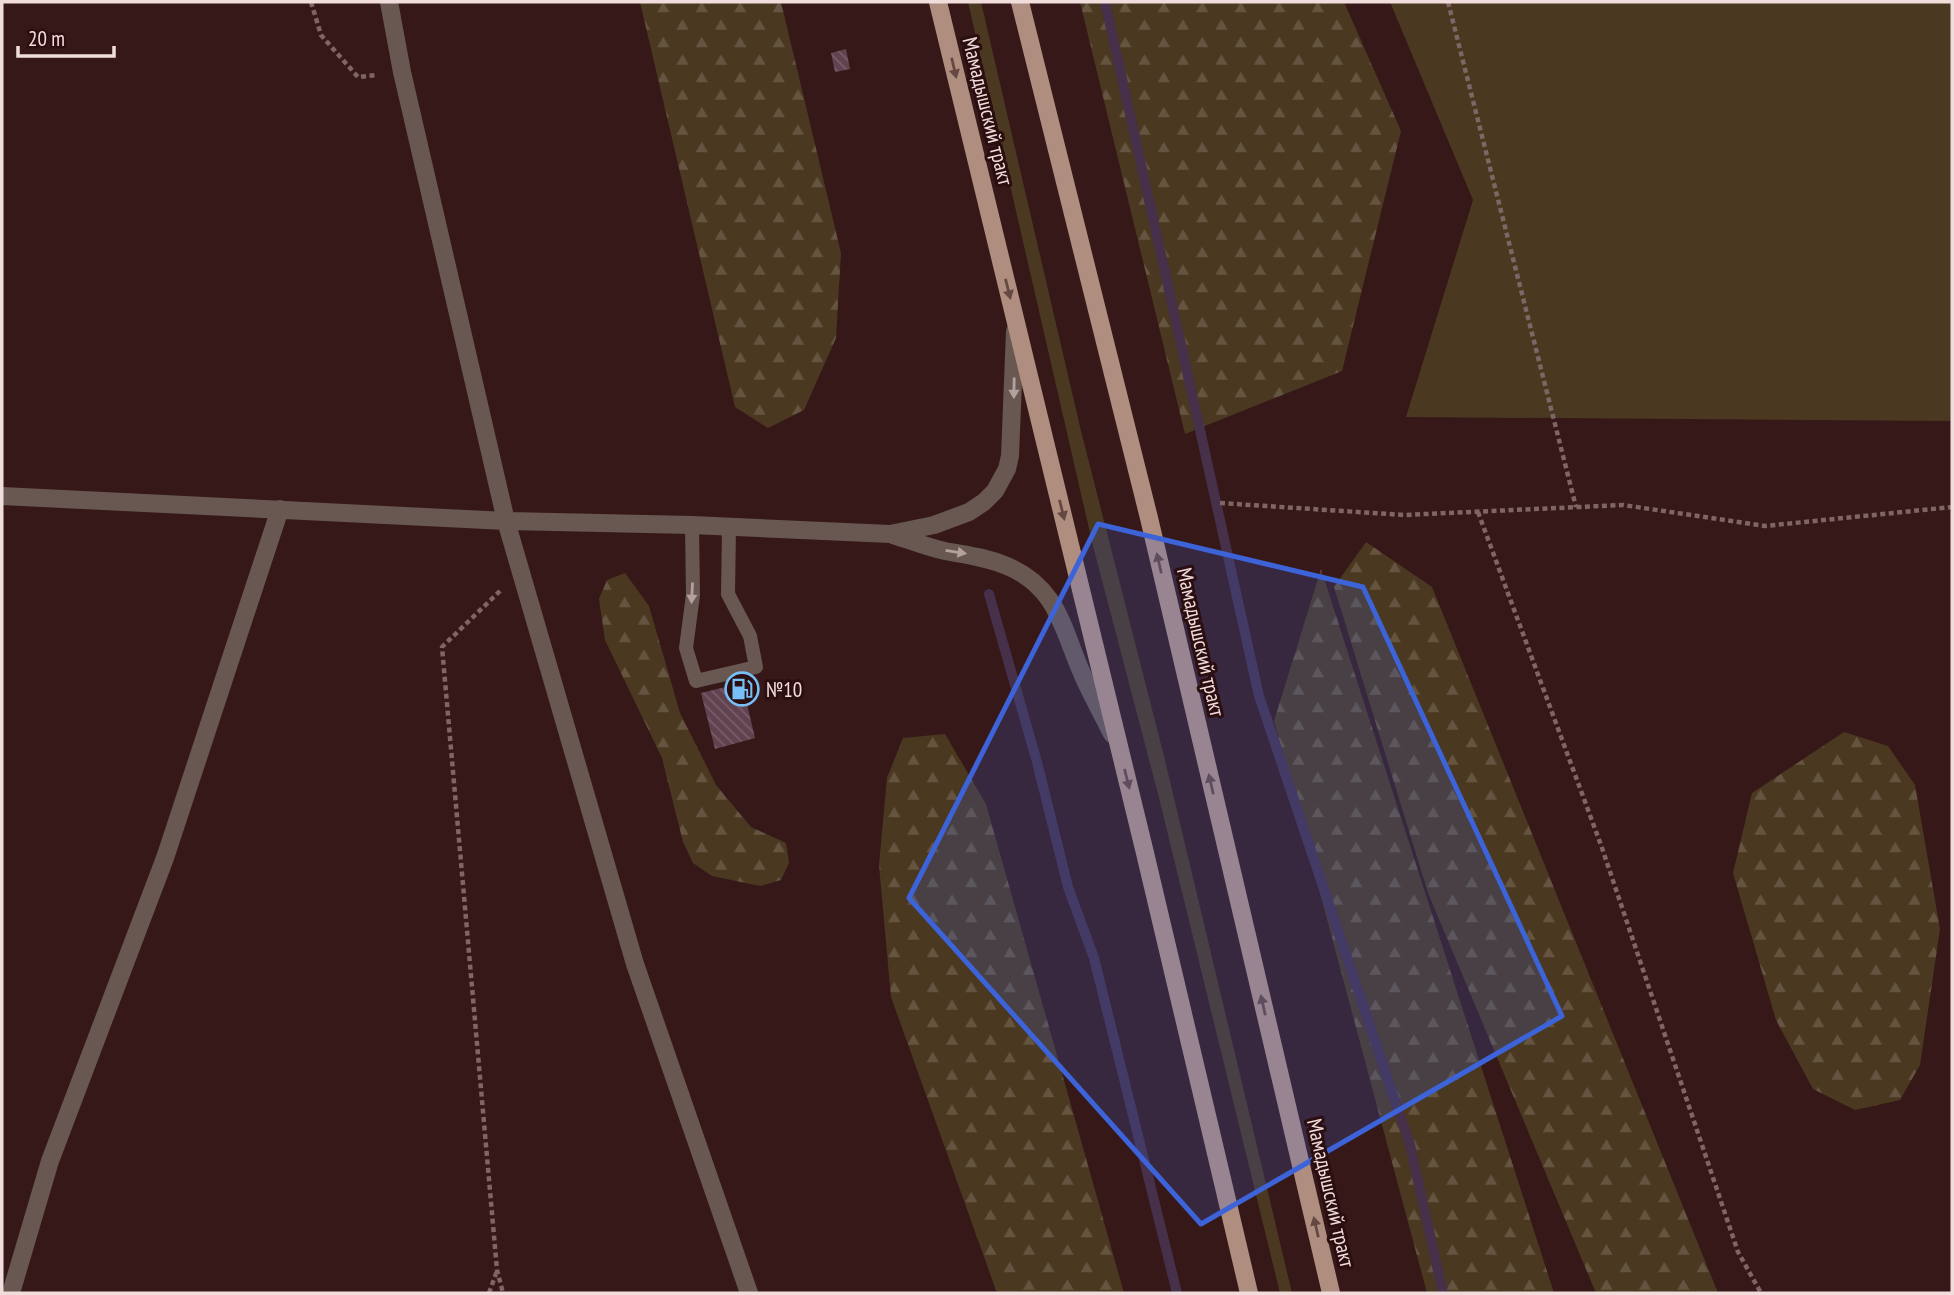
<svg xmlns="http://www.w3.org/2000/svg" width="1954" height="1295" font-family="'PT Sans Narrow',sans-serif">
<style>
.green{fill:#4b3820}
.forest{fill:url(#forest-firs)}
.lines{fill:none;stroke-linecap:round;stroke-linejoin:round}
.stream{stroke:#47304a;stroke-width:10}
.building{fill:url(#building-back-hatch)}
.path{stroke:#7f6565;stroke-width:4.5;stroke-dasharray:5 3.5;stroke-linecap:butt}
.lane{stroke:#695851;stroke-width:14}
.street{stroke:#695851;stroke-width:18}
.primary{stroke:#af8e80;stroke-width:18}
.oneway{fill:#664842}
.oneway2{fill:#b4a19e}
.marked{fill:#3d63d9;fill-opacity:0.2;stroke:#3d63d9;stroke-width:5;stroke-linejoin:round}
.labels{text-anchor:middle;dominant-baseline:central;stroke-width:6;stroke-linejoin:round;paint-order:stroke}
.street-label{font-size:21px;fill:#f2dddd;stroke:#2b0e10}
.poi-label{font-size:21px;fill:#f2dddd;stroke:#2b0e10;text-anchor:start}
</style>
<defs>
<pattern id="forest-firs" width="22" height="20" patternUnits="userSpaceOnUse" patternTransform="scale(1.75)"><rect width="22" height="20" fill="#4b3820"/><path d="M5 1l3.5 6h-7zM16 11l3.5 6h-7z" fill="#655440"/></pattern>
<pattern id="building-back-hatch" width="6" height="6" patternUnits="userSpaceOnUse" patternTransform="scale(1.75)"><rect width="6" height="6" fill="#614250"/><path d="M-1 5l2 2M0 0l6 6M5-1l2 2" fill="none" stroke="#785d69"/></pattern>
</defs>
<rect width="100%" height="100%" fill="#361819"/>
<path class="green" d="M968,2H981L1081,431L1164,756L1292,1293H1280L1159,798L1093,546Z
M1390,2H1952V421L1406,417L1473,200Z"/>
<path class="forest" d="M640,2H781L841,253L836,338L804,410L768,428L735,407Z
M1080,2H1344L1401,131L1342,371L1185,434Z
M1366,542L1432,587L1718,1293H1596L1428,893L1334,587Z
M1321,569L1554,1293H1427L1274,721Z
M625,573L649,606L680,713L716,785L751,827L786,843L789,863L781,880L760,886L712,876L693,863L683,842L662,758L605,640L599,599L607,580Z
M1844,732L1888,746L1915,785L1940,929L1920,1065L1900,1100L1855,1110L1813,1089L1776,1020L1733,873L1752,793Z
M945,734L986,804L1124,1293H997L891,997L879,865L887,778L903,738Z"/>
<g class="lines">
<path class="stream" d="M1105,2L1259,696L1410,1145L1443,1293
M989,594L1037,762L1068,887L1094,958L1177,1293"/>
</g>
<path class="building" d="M846,49L850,69L835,72L831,53Z
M742,683L755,738L715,749L701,693Z"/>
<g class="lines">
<path class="path" d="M311,2L321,35L358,77L378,75
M1448,2L1576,507
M1220,503L1404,515L1623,505L1765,526L1952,507
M1478,512L1601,845L1738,1252L1761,1293
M500,591L442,647L497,1270L503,1293
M489,1293L497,1271"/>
<path class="lane" d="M692,525L693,595L686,648L696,681L756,667L750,636L728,594L729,527"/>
<path class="street" d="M389,2L402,72L506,521L635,964L749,1293
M2,496L506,521L692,525L890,534L934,525L969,512L984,502L995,491L1007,469L1010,456L1015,331
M893,535C910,540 927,547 945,551C966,555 986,557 1007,566C1057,587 1062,627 1081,671C1090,693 1102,713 1112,734
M11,1293L50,1161L165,858L280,509"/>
<path class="primary" d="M938,2L1145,853L1249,1293
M1020,2L1149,518L1331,1293"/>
</g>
<defs><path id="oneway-solid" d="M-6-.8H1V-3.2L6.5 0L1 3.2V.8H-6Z" transform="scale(1.75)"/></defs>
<g class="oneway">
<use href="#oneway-solid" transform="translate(954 68) rotate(77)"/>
<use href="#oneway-solid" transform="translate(1008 289) rotate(76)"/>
<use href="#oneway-solid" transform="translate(1062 510) rotate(76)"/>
<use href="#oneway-solid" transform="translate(1159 563) rotate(-103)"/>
<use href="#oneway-solid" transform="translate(1127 779) rotate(76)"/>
<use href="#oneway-solid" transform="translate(1211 784) rotate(-103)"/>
<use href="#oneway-solid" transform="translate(1263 1005) rotate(-103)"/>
<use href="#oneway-solid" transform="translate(1316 1227) rotate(-103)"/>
</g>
<g class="oneway2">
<use href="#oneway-solid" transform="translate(1014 388) rotate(91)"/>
<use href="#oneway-solid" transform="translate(956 552) rotate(9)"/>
<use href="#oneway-solid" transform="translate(692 593) rotate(93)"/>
</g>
<path class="marked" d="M1098,524L1363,587L1562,1016L1201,1224L909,898Z"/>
<defs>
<symbol id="fuel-ring" viewBox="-11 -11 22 22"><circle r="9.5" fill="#2b0e10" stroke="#76c0f7" stroke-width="1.5"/><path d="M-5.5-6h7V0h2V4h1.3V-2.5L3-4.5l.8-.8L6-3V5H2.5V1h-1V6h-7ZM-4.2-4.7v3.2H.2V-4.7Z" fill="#76c0f7"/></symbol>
</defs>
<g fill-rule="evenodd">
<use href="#fuel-ring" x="723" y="670" width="38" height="38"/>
</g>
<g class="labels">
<g class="street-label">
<text transform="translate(988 111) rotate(76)">Мамадышский тракт</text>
<text transform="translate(1201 642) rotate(77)">Мамадышский тракт</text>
<text transform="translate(1331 1193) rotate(77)">Мамадышский тракт</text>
</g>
<g class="poi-label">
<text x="766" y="689">№10</text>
</g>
</g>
<rect width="1954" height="1295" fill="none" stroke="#f2dddd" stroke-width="7"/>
<path d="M18 46v10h96v-10" fill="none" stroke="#f2dddd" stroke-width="3.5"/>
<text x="28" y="46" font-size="21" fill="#f2dddd" stroke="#2b0e10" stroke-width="5" paint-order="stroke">20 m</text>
</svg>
